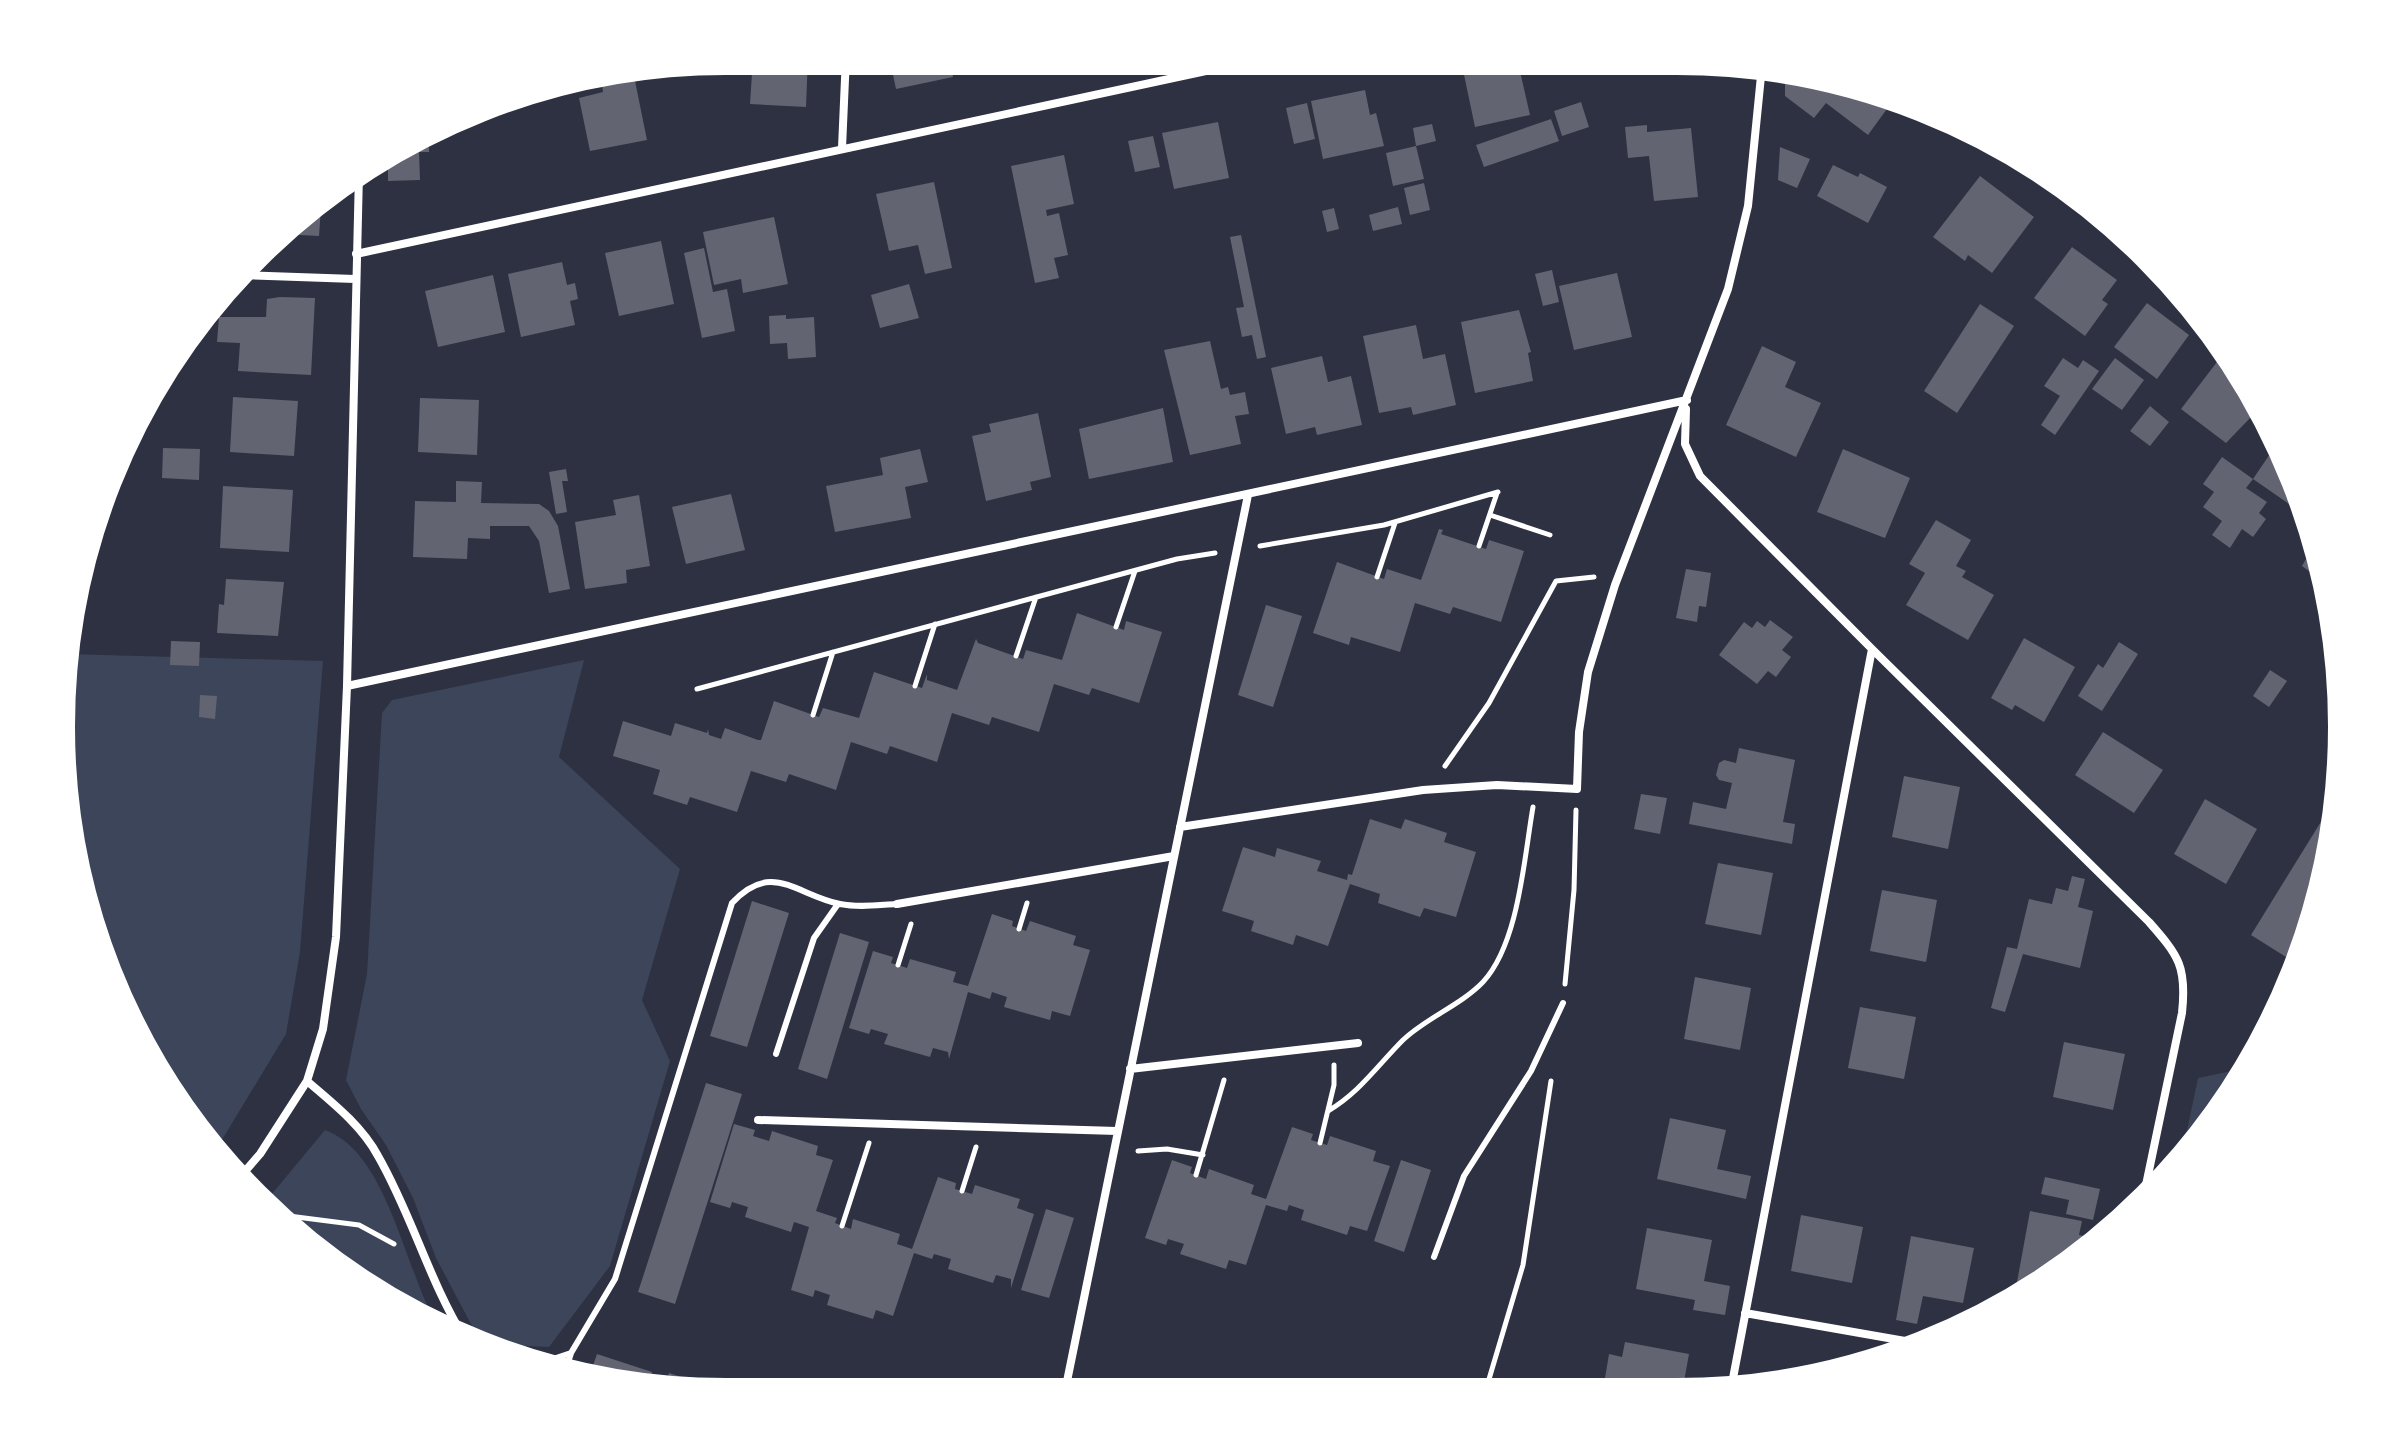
<svg xmlns="http://www.w3.org/2000/svg" width="2403" height="1453" font-family="Lato,sans-serif">
<style>
.green{fill:#3c4559}
.building{fill:#626471}
.lines{fill:none;stroke-linecap:round;stroke-linejoin:round}
.path{stroke:#fff;stroke-width:5}
.service{stroke:#fff;stroke-width:6}
.minor{stroke:#fff;stroke-width:8}
.rim{fill:none;stroke:#fff;stroke-width:10}
</style>
<rect width="100%" height="100%" fill="#2d3142"/>
<path class="green" d="M68,654L323,661L300,952L286,1034L214,1153L195,1135L92,942L56,727Z
M584,660L559,757L680,869L642,1000L670,1061L610,1266L549,1347L504,1345L486,1338L472,1326L436,1258L413,1198L386,1145L361,1109L346,1080L367,974L382,713L392,700Z
M2251,1067L2234,1099L2181,1159L2198,1078Z
M325,1130C388,1152 405,1272 438,1326L354,1284L266,1201Z"/>
<path class="building" d="M765,56H808L806,107L750,104L753,58L765,59Z
M889,56H949L953,77L896,89Z
M722,57V69H691V62Z
M1613,57H1653L1654,65L1616,72Z
M1687,57H1717L1718,71L1688,74Z
M1517,58L1530,115L1475,127L1463,70Z
M1785,70L1892,92L1897,95L1868,135L1826,103L1814,118L1785,96Z
M633,71L647,140L590,151L579,98L603,92L601,77Z
M1365,90L1370,115L1376,113L1384,146L1323,159L1311,101Z
M493,101L492,114L471,113Z
M1581,102L1589,127L1562,136L1554,111Z
M1307,103L1315,139L1294,144L1286,108Z
M1551,119L1559,141L1484,167L1476,145Z
M1218,122L1229,178L1174,189L1162,133Z
M1432,124L1436,141L1416,146L1413,128Z
M1647,125V132L1691,128L1698,197L1654,201L1649,156L1628,158L1625,127Z
M429,136V152H419L420,180L388,181V157Z
M1153,136L1160,167L1135,172L1128,141Z
M1416,146L1424,179L1393,186L1386,153Z
M1780,147L1810,159L1797,188L1778,180Z
M1064,155L1074,204L1046,210L1047,216L1059,213L1068,255L1054,258L1059,278L1035,283L1011,166Z
M1833,165L1858,177L1860,173L1887,187L1868,223L1817,196Z
M1980,176L2034,217L1992,273L1968,255L1965,261L1933,237Z
M934,182L952,268L925,274L918,245L889,251L876,194Z
M1424,183L1430,210L1410,215L1404,188Z
M322,193L319,236L281,234L319,194Z
M1398,207L1402,224L1373,231L1369,215Z
M1334,208L1339,229L1327,232L1322,211Z
M774,217L788,284L743,293L741,279L714,285L703,232Z
M1241,235L1266,357L1257,359L1252,335L1242,337L1236,308L1244,307L1230,237Z
M661,241L674,304L619,316L605,253Z
M2072,247L2117,280L2102,300L2108,304L2085,336L2034,298Z
M704,248L713,292L727,289L735,331L702,338L684,253Z
M562,262L567,285L575,283L578,299L570,301L575,325L521,337L508,274Z
M1552,270L1559,302L1543,306L1535,274Z
M1617,273L1632,337L1574,350L1559,286Z
M493,275L505,332L438,347L425,291Z
M909,284L919,318L880,328L871,295Z
M280,297L315,298L311,375L238,371L240,343L217,342L219,317H266L267,299Z
M2147,303L2189,335L2157,379L2114,347Z
M1980,304L2014,326L1957,413L1924,391Z
M1519,310L1531,352L1528,353L1533,381L1475,393L1461,322Z
M786,315V319L814,317L816,357L788,359L787,343L770,344L769,316Z
M1416,325L1423,359L1445,354L1456,405L1413,415L1411,407L1379,413L1363,336Z
M1210,341L1221,389L1228,387L1230,395L1245,392L1249,414L1235,416L1241,444L1190,455L1164,350Z
M1762,346L1796,362L1785,387L1821,403L1796,457L1726,425Z
M1322,356L1328,382L1351,376L1362,425L1317,435L1315,427L1286,434L1271,368Z
M2063,358L2078,368L2083,360L2099,371L2055,435L2041,425L2060,396L2044,386Z
M2115,358L2144,380L2122,410L2092,389Z
M2220,358L2247,379L2258,400L2249,413L2252,416L2226,443L2181,409Z
M233,397L298,401L294,456L230,452Z
M420,398L479,400L477,455L418,452Z
M2150,406L2169,422L2150,446L2130,431Z
M1163,408L1173,462L1089,479L1079,429Z
M1038,413L1051,477L1030,482L1032,490L986,501L972,436L991,432L989,424Z
M2280,439L2296,470L2307,506L2302,513L2253,479Z
M163,448L200,449L199,480L162,478Z
M920,449L928,482L905,487L911,518L835,532L826,486L883,475L880,458Z
M1843,449L1910,478L1885,538L1817,512Z
M2222,457L2253,479L2246,488L2267,502L2259,513L2266,519L2253,537L2242,529L2230,548L2212,535L2222,521L2203,507L2214,492L2203,484Z
M566,469L568,481H562L567,512L556,514L549,472Z
M456,481L482,482L481,503L539,504L549,511L558,526L570,589L549,593L539,541L529,526H490V539L468,538L467,559L413,557L415,501L456,502Z
M223,486L293,490L289,552L220,548Z
M731,494L745,550L686,564L672,507Z
M639,495L650,566L626,570L627,583L585,589L575,522L616,515L613,500Z
M1936,520L1971,540L1956,566L1966,571L1962,577L1994,595L1968,640L1906,605L1925,573L1909,564Z
M1439,529L1443,530L1441,534L1486,549L1489,540L1524,551L1501,622L1453,607L1450,614L1415,603L1400,652L1351,637L1349,645L1313,633L1337,562L1384,579L1387,569L1421,580Z
M2317,540L2323,558L2313,574L2302,566Z
M1686,569L1711,573L1706,607L1699,606L1697,622L1676,618Z
M226,579L284,582L278,636L217,633L219,604L224,605Z
M1266,605L1302,616L1273,707L1238,695Z
M1077,613L1124,630L1126,621L1162,632L1139,703L1092,688L1089,695L1054,684L1039,732L992,717L989,725L952,713L937,762L890,746L887,754L851,742L836,790L789,774L786,782L751,771L737,812L690,797L687,805L653,794L660,770L613,756L623,721L671,736L675,723L707,733L708,729L709,735L721,739L725,728L758,740H761L774,701L819,717L823,708L859,718L874,672L922,688L927,674V680L957,690L976,639L978,643L1023,659L1026,650L1062,660Z
M1770,620L1793,637L1782,650L1791,657L1776,677L1768,671L1757,684L1719,655L1744,622L1752,628L1757,621L1765,627Z
M2024,638L2075,667L2044,722L2015,705L2012,710L1991,698Z
M171,641L200,642L199,666L170,665Z
M2119,642L2138,654L2102,711L2078,696L2098,664L2103,668Z
M2270,670L2287,681L2269,707L2253,696Z
M200,695L217,696L215,719L199,717Z
M2103,732L2163,770L2134,813L2075,775Z
M1739,748L1795,760L1783,822L1795,824L1792,844L1689,824L1693,802L1726,809L1732,783L1719,780L1716,775L1719,763L1724,760L1736,763Z
M1904,776L1960,787L1948,849L1892,837Z
M1641,794L1667,798L1660,834L1634,829Z
M2205,799L2257,829L2226,884L2174,854Z
M2327,812L2338,819L2334,858L2299,965L2251,935Z
M1370,819L1401,829L1405,819L1447,833L1444,842L1476,852L1456,917L1424,908L1420,917L1378,903L1380,894L1350,884L1328,946L1296,935L1293,945L1251,931L1254,921L1222,911L1243,847L1275,857L1277,848L1321,861L1317,871L1347,880L1348,874L1352,875Z
M1718,863L1773,873L1761,935L1705,924Z
M2072,876L2085,879L2078,907L2093,911L2080,968L2023,954L2005,1012L1991,1008L2007,947L2017,949L2029,899L2052,904L2056,888L2068,891Z
M1882,890L1937,900L1926,962L1870,951Z
M752,901L789,913L747,1047L710,1036Z
M992,914L1013,921L1012,926L1026,931L1030,921L1076,936L1073,945L1090,950L1070,1016L1052,1011L1050,1020L1004,1007L1007,997L992,992L990,999L968,992L949,1059L948,1052L933,1048L930,1057L884,1044L888,1034L871,1029L869,1034L849,1028L873,951L893,957L891,963L907,968L910,959L956,972L953,982L968,986Z
M840,933L869,942L827,1079L798,1069Z
M1695,977L1751,988L1740,1050L1684,1039Z
M1860,1007L1916,1017L1904,1079L1848,1068Z
M2064,1042L2125,1054L2113,1110L2053,1097Z
M706,1083L742,1094L675,1304L638,1292Z
M1670,1118L1726,1130L1717,1169L1751,1176L1746,1199L1657,1179Z
M734,1124L755,1130L753,1136L769,1141L772,1131L818,1146L816,1155L833,1160L816,1211L837,1218L835,1223L851,1229L853,1219L900,1234L897,1244L912,1249L938,1177L956,1183L955,1189L972,1194L975,1185L1020,1199L1017,1208L1034,1214L1011,1288V1279L996,1275L993,1283L948,1269L951,1259L934,1254L932,1259L914,1253L893,1316L876,1310L873,1319L827,1305L830,1295L815,1290L813,1297L791,1290L809,1227L794,1222L791,1232L745,1217L748,1207L732,1202L730,1208L710,1202Z
M1292,1127L1313,1134L1311,1140L1327,1145L1330,1136L1376,1151L1373,1161L1390,1166L1367,1231L1350,1226L1347,1235L1301,1220L1304,1210L1289,1205L1287,1211L1266,1205L1246,1265L1229,1260L1226,1269L1180,1254L1184,1244L1168,1239L1166,1245L1145,1238L1172,1160L1192,1167L1190,1173L1206,1179L1209,1169L1254,1185L1251,1194L1266,1199Z
M1401,1160L1431,1170L1404,1252L1374,1241Z
M2045,1177L2100,1189L2093,1220L2066,1214L2069,1200L2041,1194Z
M1046,1209L1074,1218L1049,1298L1021,1290Z
M2030,1211L2082,1221L2079,1235L2088,1237L2085,1255L2041,1286L2017,1282Z
M1801,1215L1863,1227L1852,1283L1791,1271Z
M1647,1228L1712,1240L1704,1281L1730,1286L1725,1315L1693,1310L1695,1300L1636,1289Z
M1911,1236L1974,1248L1963,1303L1923,1296L1917,1324L1896,1320Z
M1625,1342L1689,1354L1683,1387L1674,1385L1672,1396H1602L1609,1354L1622,1357Z
M597,1354L652,1372L651,1377L666,1383L669,1373L715,1388L713,1396H682L589,1377Z
M1772,1377L1794,1381L1770,1386Z"/>
<g class="lines">
<path class="path" d="M1490,515L1550,535
M1260,546L1384,525L1498,492
M1479,546L1497,493
M1377,577L1395,523
M1116,627L1135,571
M1016,656L1036,597
M915,686L935,624
M697,689L1177,559L1215,553
M813,715L833,652
M1445,766L1489,703L1556,581L1594,577
M1019,929L1027,903
M898,965L911,924
M1565,984L1574,890L1576,810
M1328,1111C1359,1093 1378,1065 1403,1040C1426,1018 1461,1005 1483,982C1519,943 1524,858 1533,807
M1320,1143L1334,1085V1065
M1138,1151L1167,1149L1203,1155
M1196,1175L1224,1080
M962,1191L976,1147
M281,1215L359,1225L394,1244
M842,1226L869,1143
M1484,1396L1523,1265L1551,1081"/>
<path class="service" d="M776,1054L814,938L838,904
M1434,1257L1464,1176L1531,1071L1563,1003
M519,1363L535,1365L571,1353L615,1279L732,903C772,860 796,895 840,904C859,908 878,905 897,904
M565,1372L571,1353"/>
<path class="minor" d="M842,148L846,56
M2016,153L2163,267
M356,254L1271,57
M243,275L355,279
M1686,409L1685,444L1700,476L1872,649L1730,1394
M1872,649L2149,922C2179,956 2187,967 2182,1013L2142,1204
M347,686L1687,400
M1180,827L1423,790L1497,785L1577,789L1579,732L1588,672L1615,585L1728,289L1748,206L1762,66
M897,904L1174,856
M1130,1069L1358,1043
M307,1081C333,1103 362,1126 378,1156C412,1215 429,1281 465,1339
M758,1120L1117,1131
M240,1177L260,1154L307,1081L323,1029L336,937L347,686L359,173
M1745,1313L1928,1345
M1064,1396L1248,495"/>
</g>
<path d="M0 0H2403V1453H0ZM726 70H1677A656 656 0 0 1 2333 726V727A656 656 0 0 1 1677 1383H726A656 656 0 0 1 70 727V726A656 656 0 0 1 726 70Z" fill="#fff" fill-rule="evenodd"/>
<path class="rim" d="M726 70H1677A656 656 0 0 1 2333 726V727A656 656 0 0 1 1677 1383H726A656 656 0 0 1 70 727V726A656 656 0 0 1 726 70Z"/>
</svg>
